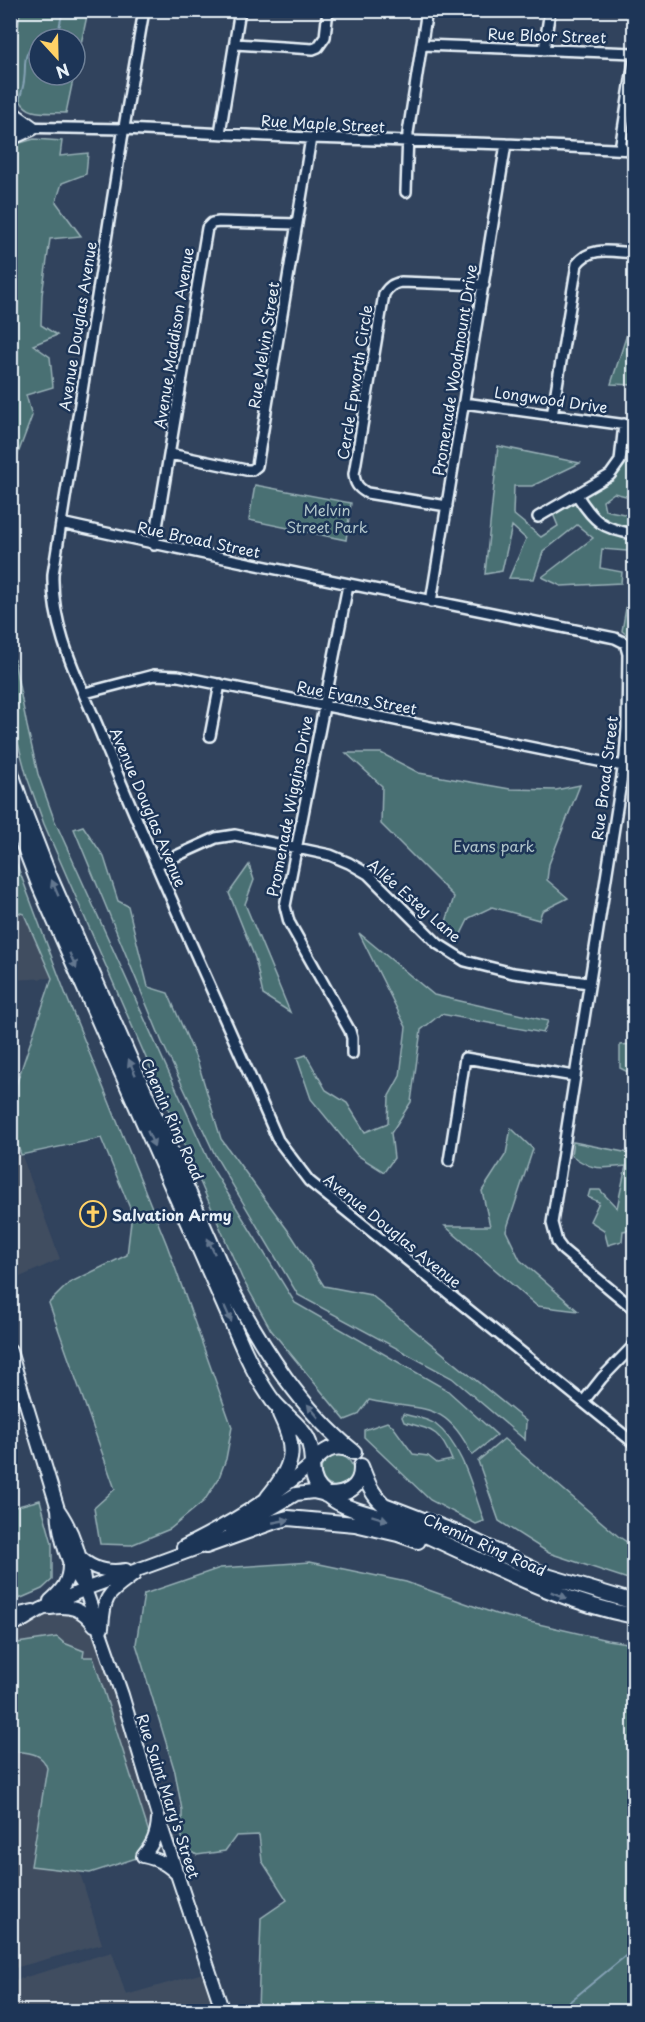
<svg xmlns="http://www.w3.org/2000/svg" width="645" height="2022" font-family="'Playpen Sans',sans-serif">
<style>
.built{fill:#3f4d61}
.green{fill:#486f73;stroke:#98b0b6;stroke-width:1.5}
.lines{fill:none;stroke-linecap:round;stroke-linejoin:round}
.stream{stroke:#85a2b5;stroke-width:2}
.minor-casing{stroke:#e8f1f8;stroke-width:14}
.major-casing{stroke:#e8f1f8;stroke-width:16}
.highway-casing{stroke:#e8f1f8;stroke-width:18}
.minor{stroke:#1d3557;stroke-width:9}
.major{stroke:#1d3557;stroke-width:12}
.highway{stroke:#1d3557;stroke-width:14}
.oneway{fill:#64778f}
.labels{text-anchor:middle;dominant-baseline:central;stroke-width:5;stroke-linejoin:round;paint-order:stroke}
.street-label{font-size:15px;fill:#e8f1f8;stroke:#1d3557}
.park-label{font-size:15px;fill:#b0c4c9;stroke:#1d3557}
.poi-label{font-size:15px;font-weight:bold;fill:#e8f1f8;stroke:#1d3557;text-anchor:start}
</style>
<rect width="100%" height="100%" fill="#31435d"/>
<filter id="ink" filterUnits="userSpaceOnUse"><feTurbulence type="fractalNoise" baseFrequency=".0167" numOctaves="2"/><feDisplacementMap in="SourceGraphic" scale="12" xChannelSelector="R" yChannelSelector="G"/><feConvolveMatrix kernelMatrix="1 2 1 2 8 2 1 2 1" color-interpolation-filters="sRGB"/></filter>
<g filter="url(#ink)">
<path class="built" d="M10,910L24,914L52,978L11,980Z
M11,1126L60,1259L11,1281H10Z
M77,1608L101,1635L169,1847L101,1870L80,1873L102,1944L11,1969V1625L40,1610Z
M112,1952L126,1995L210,1971L223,2011L11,2012L12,1981Z"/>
<path class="green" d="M20,11H88L75,72V39H39V75H74L66,113C56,112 43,114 33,111C3,103 18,34 20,11Z
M34,139L62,141L60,156L88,153L86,174L62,183L56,202L81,236L50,239L42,295L41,325L57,335L33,345L50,357L53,387L26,395L32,416L16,459L11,496V148L20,143Z
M634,312V385L611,384Z
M498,446L580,463L532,486H514L513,514L541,537L558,526L551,509L610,475L620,461L634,464V498L614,493L603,501L605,510L634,516V542L627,551L602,549L600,568L622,572L621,583L561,586L542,577L593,538L577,525L543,552L534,579L509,578L526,539L512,526L502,571L485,574Z
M255,485L351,503L346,540L249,520Z
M631,580H634V636L631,638L622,631Z
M10,640L27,726L38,774L54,819L212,1168L295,1303L447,1390L497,1435L472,1455C444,1398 422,1412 369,1400L358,1415L345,1420L271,1330L242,1278L44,824L27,777L11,717Z
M346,753H381L419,773L510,789L556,790L580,785L549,864L547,880L568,898L542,911L539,920L492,907L469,918L460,936L445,925L454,897L381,824L382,786Z
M83,826L104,857L118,901L128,906L148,987L168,993L198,1063L221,1139L292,1236L324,1286L371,1295L526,1421L525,1440L452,1378L298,1295L216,1157L162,1042L74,829Z
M11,849L66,995L167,1245L232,1427L226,1459L218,1480L204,1501L170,1529L131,1545L100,1544L94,1508L115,1489L49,1303L69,1283L127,1255L132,1213L101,1138L21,1155L11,1126V1100L52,978L24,914L11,910Z
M249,865L254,880L245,904L290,1012L263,995L255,958L229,893Z
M359,933L434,995L548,1021L543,1033L441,1014L421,1030L411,1102L391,1133L394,1158L384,1172L357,1155L311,1099L297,1058L306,1055L326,1090L347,1103L365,1132L388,1123L389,1096L400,1076L406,1027Z
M634,1044V1075L620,1068V1045Z
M634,1110V1194L631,1206L634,1209V1229L623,1231L622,1241L608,1245L604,1230L590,1221L599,1202L588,1197L590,1190H600L617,1208L626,1166C600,1168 594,1172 571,1155L573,1142L629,1153Z
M511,1128L533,1149L506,1231L520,1260L578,1311L537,1306L445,1226H490L482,1191L506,1154Z
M403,1414C413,1417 427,1418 435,1424C462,1444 473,1490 484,1521L476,1524L430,1500L364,1437V1430L387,1422L392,1425L413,1454L428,1456L437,1463L452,1460C440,1430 433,1430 404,1422L402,1417Z
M504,1439L618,1536L634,1547V1581L549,1553L499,1521L478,1461Z
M321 1471a16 16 0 1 1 32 0a16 16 0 1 1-32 0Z
M40,1500L52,1543V1580L42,1589L19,1599L11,1581V1508Z
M310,1562L406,1582L496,1614L607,1640L634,1644V2011H258L261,1918L287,1900L262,1861L259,1835L236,1836L225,1851L197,1855L182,1847V1810L175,1772L136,1644L144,1594L220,1568Z
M57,1637L64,1643L84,1651L83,1657H93L151,1839L143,1856L90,1873L31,1866L47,1768C42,1751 26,1753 11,1751V1644Z"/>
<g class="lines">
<path class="stream" d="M44,39L59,28L63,10
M19,101C21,94 23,88 24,81C27,61 20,55 39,42
M557,2012L634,1949"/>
<defs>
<path id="minor" d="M144,10L122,139L53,574C51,632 82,686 103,739C158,874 220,1006 278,1140L309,1181L634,1443
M235,44L313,49L318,47L325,37L328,10
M422,45L634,53
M544,50L550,10
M10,127L124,129L311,138L506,144L634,150
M220,133L240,10
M620,149L634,61
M406,192L408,133L427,10
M464,403L634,426
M552,416L577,264C591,245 613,252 634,253
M170,454L246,470H252L257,466L311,138
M577,495C594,522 603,529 634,534
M447,506L367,493C358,488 355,484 354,474L384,294C389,286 393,284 401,282L484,285
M538,517L610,475L620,461L624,424
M61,523C245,564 430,600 615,638L625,643L628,654L627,728L625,757L552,1223L557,1242L563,1250L634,1309
M154,545L207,228L212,223L219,222L297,224
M348,585L285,906L289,922L350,1031L352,1038V1054
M431,602L506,144
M85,693L154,675L178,676L623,766
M210,736L220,684
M156,865L216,838L235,835L330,855L349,863L368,874L438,944L465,961L513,973L589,983
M449,1161L465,1058L574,1076
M583,1402L602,1378L634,1345"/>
<path id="major" d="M10,1351L58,1509C59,1536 68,1568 85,1589
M58,1509C74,1532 83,1562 85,1589L122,1695L161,1826L223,2012
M232,1532L296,1494L313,1492L326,1495
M183,1547C229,1524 273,1498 312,1464
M79,1556C91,1569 107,1573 126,1570
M50,1601C62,1590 69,1582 69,1565
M50,1608C70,1605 82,1608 94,1625
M10,1616L33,1611
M10,1625L22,1621L40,1610L85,1589L214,1542
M102,1628C104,1594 108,1594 134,1575
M158,1820C157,1835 153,1844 143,1856C158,1859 167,1864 178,1875"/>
<path id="highway" d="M10,112L32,128L10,138
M10,770L25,814L48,873L232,1291C264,1350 301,1409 354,1452
M10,809L40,887L244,1350C252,1367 261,1385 273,1401C283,1414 299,1423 307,1438C316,1454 307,1475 320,1489C341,1511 372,1513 398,1523C477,1556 550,1600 634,1616
M312,1464C322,1452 333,1443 350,1450
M361,1466C367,1481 371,1494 384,1505L462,1535L547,1576L634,1602
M326,1495C345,1496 362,1488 361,1467
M268,1497C293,1467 298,1450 280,1414
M206,1546L273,1522L288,1518L355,1524L398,1534L418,1541"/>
</defs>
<use href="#minor" class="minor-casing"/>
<use href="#major" class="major-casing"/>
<use href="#highway" class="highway-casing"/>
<use href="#minor" class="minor"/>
<use href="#major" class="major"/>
<use href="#highway" class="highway"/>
</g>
<defs><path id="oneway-solid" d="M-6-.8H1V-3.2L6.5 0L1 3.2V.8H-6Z" transform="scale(1.5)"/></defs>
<g class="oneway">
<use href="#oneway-solid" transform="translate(55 888) rotate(-113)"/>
<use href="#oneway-solid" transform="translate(73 961) rotate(66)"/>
<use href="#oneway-solid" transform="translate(132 1067) rotate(-114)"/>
<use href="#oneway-solid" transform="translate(151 1139) rotate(66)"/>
<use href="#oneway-solid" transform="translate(211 1246) rotate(-115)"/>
<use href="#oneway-solid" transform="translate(228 1314) rotate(66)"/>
<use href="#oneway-solid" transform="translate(313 1411) rotate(-130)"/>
<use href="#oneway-solid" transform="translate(380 1518) rotate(17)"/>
<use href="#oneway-solid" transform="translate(281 1521) rotate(-11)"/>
<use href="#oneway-solid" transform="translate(559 1595) rotate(22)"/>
</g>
</g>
<defs>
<symbol id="church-ring" viewBox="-11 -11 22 22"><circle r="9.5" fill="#1d3557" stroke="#ffd166" stroke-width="1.5"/><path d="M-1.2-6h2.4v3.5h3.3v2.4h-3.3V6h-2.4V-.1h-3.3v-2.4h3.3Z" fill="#ffd166"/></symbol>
</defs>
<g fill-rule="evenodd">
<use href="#church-ring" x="78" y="1199" width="30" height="30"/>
</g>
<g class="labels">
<g class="street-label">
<text transform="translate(547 35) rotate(2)">Rue Bloor Street</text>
<text transform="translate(323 123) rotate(3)">Rue Maple Street</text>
<text transform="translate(77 326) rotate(-81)">Avenue Douglas Avenue</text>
<text transform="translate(173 338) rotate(-81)">Avenue Maddison Avenue</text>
<text transform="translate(263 345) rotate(-81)">Rue Melvin Street</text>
<text transform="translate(454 370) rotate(-81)">Promenade Woodmount Drive</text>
<text transform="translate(354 382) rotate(-81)">Cercle Epworth Circle</text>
<text transform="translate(551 399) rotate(8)">Longwood Drive</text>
<text transform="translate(199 539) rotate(12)">Rue Broad Street</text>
<text transform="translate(357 697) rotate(11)">Rue Evans Street</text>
<text transform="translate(604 778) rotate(-83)">Rue Broad Street</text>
<text transform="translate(289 806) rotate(-79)">Promenade Wiggins Drive</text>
<text transform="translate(149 807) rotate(67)">Avenue Douglas Avenue</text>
<text transform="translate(415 900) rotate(41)">Allée Estey Lane</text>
<text transform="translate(173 1119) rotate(66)">Chemin Ring Road</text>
<text transform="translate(393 1230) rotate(39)">Avenue Douglas Avenue</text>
<text transform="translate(485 1544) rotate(24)">Chemin Ring Road</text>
<text transform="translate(169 1796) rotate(72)">Rue Saint Mary's Street</text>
</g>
<g class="park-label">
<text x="327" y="509">Melvin<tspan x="327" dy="17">Street Park</tspan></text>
<text x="494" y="845">Evans park</text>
</g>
<g class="poi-label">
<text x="112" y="1214">Salvation Army</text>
</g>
</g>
<rect width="645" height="2022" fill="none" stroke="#1d3557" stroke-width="36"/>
<rect x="18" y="18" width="609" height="1986" fill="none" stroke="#e8f1f8" stroke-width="2" filter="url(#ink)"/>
<g transform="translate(57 57) rotate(158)"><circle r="28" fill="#1d3557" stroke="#6e8097" stroke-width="1.5"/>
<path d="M0-4.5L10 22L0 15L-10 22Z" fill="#ffd166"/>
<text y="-9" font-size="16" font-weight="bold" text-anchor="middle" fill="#e8f1f8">N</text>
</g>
</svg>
